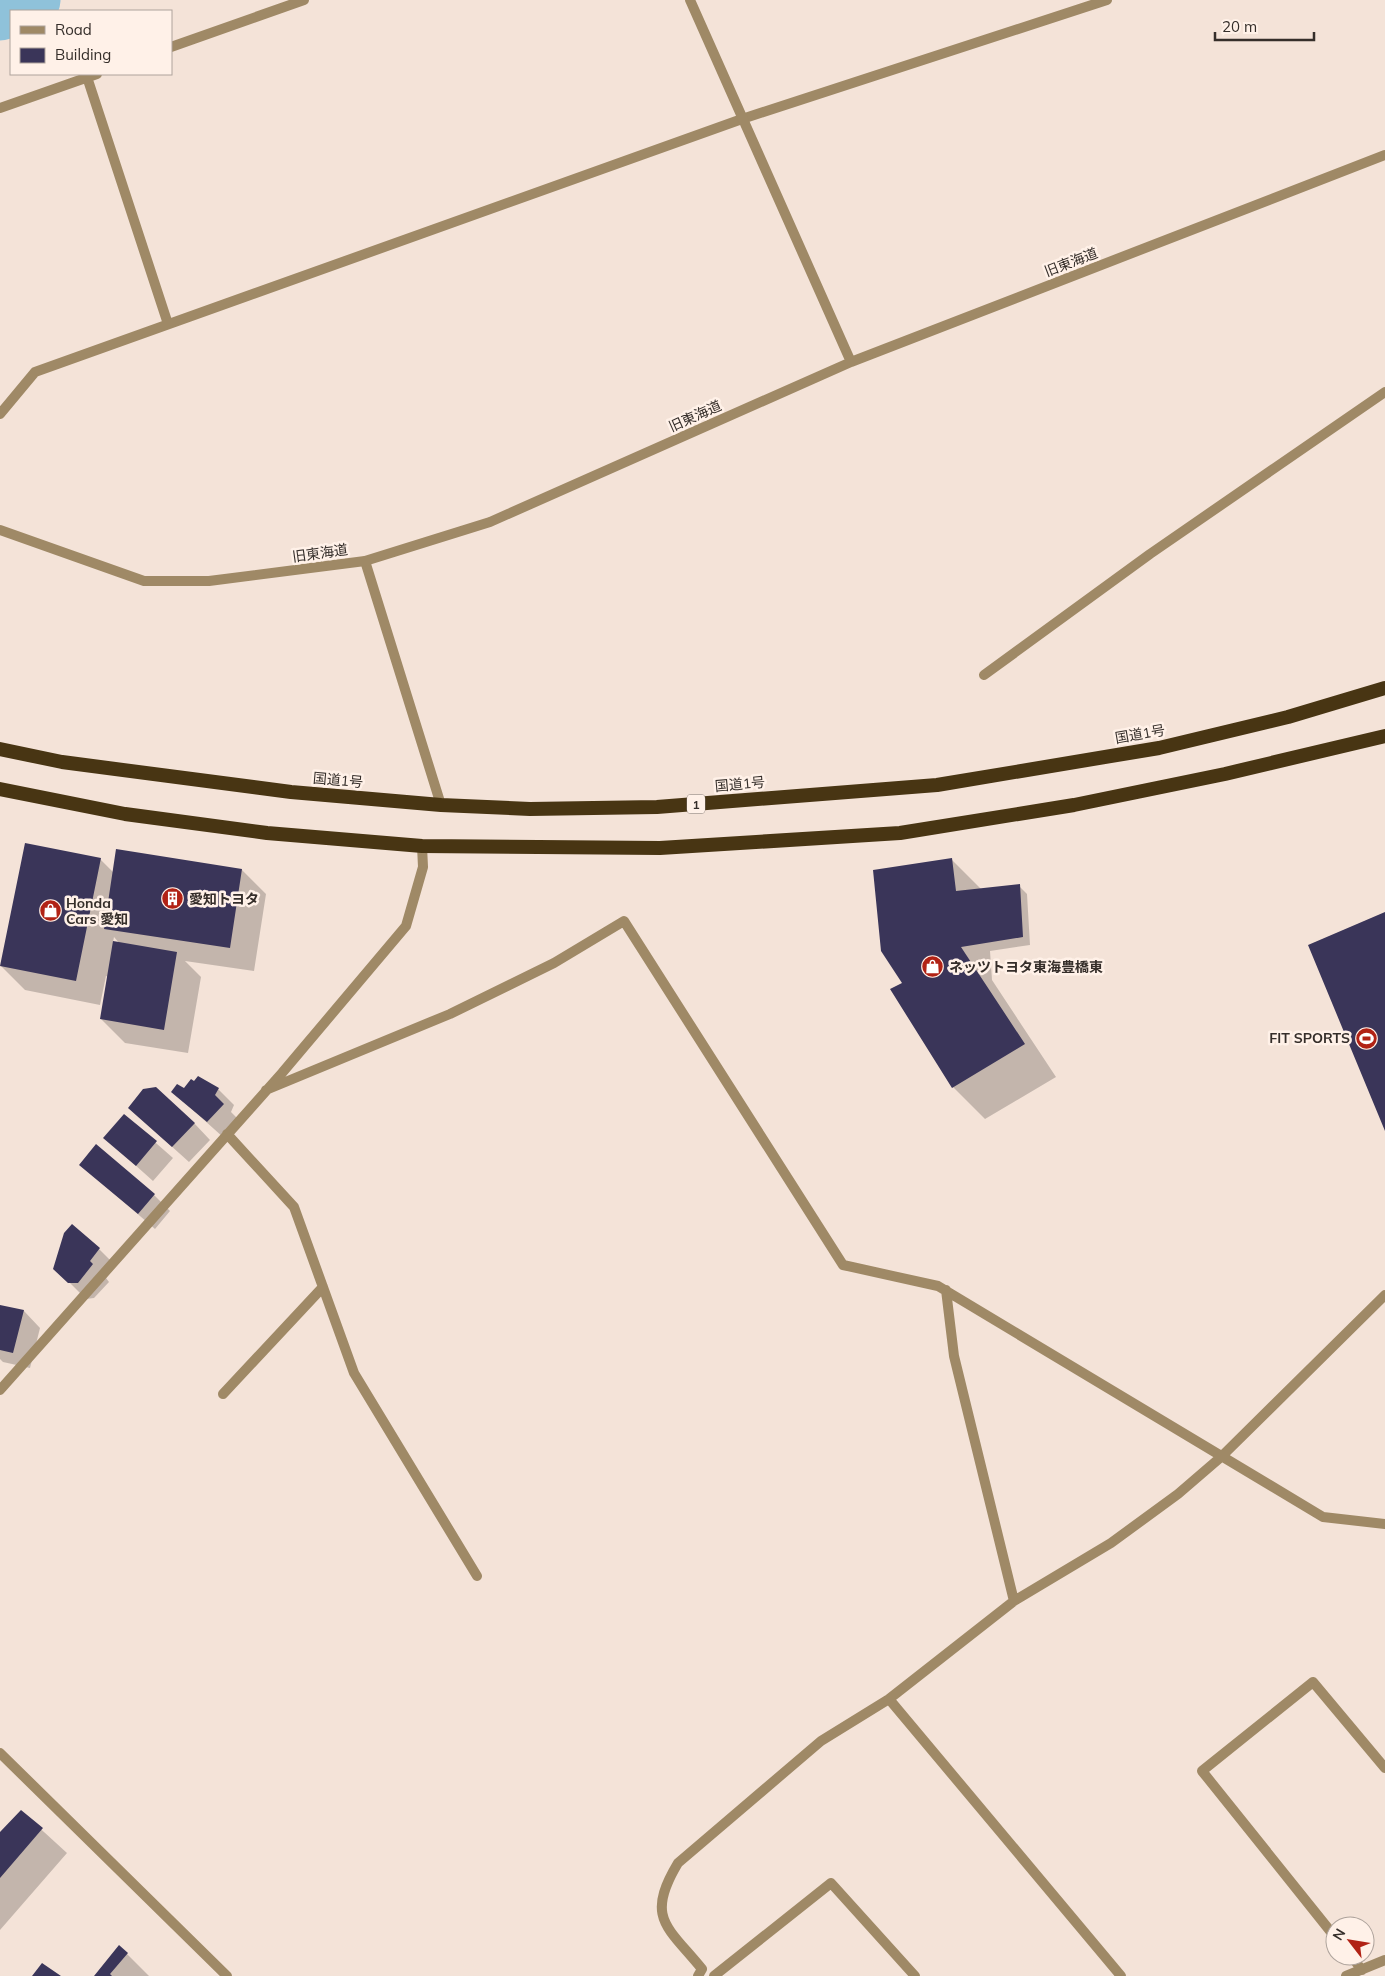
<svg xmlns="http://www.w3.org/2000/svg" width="1385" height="1976" font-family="Mulish,'Noto Sans JP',sans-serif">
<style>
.shadow{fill:#0003;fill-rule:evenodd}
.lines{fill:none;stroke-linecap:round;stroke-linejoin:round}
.river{stroke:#8fc2da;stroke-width:59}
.building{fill:#3a3559}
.minor{stroke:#9f8966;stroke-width:10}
.tertiary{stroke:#9f8966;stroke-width:10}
.trunk{stroke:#483513;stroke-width:14}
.labels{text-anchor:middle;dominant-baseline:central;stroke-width:5;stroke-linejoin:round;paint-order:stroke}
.shield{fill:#fff1e8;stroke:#726863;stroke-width:1}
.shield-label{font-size:12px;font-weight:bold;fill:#352e2a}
.street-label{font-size:14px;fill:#352e2a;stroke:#fff1e8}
.poi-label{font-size:14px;font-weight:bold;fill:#352e2a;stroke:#fff1e8;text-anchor:start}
</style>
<rect width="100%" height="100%" fill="#f4e3d8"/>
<path class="shadow" d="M100,859L114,873L242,870L266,894L254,971L185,961L201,977L188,1053L125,1043L101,1019L108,977L106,976L100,1005L25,990L1,966ZM114,937L120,944L113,942Z
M952,860L982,890L1019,886L1027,894L1030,945L990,951L992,980L1056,1077L985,1119L953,1087L904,984Z
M184,1089H218L234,1105L231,1112L240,1121L224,1138L173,1092Z
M129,1108L194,1123L210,1140L189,1162Z
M124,1115L173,1158L153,1181L105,1138Z
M81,1165L154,1195L170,1211L155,1229Z
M99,1249L115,1265L106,1278L109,1282L94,1298L86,1299L55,1268Z
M0,1306L24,1311L40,1328L30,1368L3,1362L0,1359Z
M21,1811L67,1853L0,1930V1834Z
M119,1946L149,1976H96Z"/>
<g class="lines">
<path class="river" d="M0,11L31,0"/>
</g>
<path class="building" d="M25,843L101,858L76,981L0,966Z
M116,849L242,869L230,948L104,929Z
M952,858L956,891L1020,884L1023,937L961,947L1025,1044L952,1088L890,989L902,983L881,951L873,870Z
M1385,912V1131L1308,945Z
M113,941L177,952L164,1030L100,1019Z
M198,1076L219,1088L215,1095L224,1104L207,1122L171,1092L177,1084L184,1088L191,1079L194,1081Z
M156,1087L195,1123L172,1147L128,1108L143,1089Z
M124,1114L157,1141L136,1166L103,1138Z
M96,1144L155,1194L138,1214L79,1165Z
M72,1224L100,1248L90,1261L93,1264L78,1283H68L53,1269L64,1233Z
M0,1305L24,1310L13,1353L0,1350Z
M21,1810L43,1828L0,1878V1832Z
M119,1945L128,1953L110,1974L112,1976H94Z
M42,1963L61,1976H32Z"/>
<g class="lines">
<path class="minor" d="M171,47L304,0
M87,77L168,324
M0,108L97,74
M0,414L35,372L742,119L1107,0
M365,561L441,805
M984,675L1150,554L1385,392
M266,1090L450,1014L554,963L624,921L843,1265L938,1286L1323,1517L1385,1524
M227,1134L294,1207L354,1373L477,1576
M946,1290L954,1356L1014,1601
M0,1390L282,1073L406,926L423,867L422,846
M223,1394L323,1287
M889,1699L1121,1976
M0,1753L227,1976
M1335,1937L1202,1771L1313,1682L1385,1768
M1351,1956L1362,1970
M698,1976L702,1969C667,1926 645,1918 678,1863L821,1741L889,1699L1014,1601L1111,1543L1178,1494L1221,1457L1385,1295
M714,1976L831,1883L915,1976
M1346,1976L1385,1960"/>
<path class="tertiary" d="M690,0L851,362
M0,530L144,581H209L365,561L490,522L851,362L1385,155"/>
<path class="trunk" d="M0,749L62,762L291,792L441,805L530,809L657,807L937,785L1159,748L1288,717L1385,688
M0,789L125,814L267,833L422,846L660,848L900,833L1074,805L1225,774L1385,736"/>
</g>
<defs>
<symbol id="building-disc" viewBox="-11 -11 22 22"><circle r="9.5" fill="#b12215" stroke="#fff1e8"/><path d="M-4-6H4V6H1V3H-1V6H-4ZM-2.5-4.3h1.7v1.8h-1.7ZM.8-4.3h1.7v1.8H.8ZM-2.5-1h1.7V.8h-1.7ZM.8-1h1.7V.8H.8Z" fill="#fff"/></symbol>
<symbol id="shop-disc" viewBox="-11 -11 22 22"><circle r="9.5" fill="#b12215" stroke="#fff1e8"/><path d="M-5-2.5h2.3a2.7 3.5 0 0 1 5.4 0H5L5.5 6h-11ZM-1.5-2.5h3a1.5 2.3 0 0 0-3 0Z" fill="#fff"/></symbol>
<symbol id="stadium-disc" viewBox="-11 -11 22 22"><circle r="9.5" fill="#b12215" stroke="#fff1e8"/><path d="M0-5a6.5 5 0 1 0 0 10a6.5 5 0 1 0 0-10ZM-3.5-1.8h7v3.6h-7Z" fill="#fff"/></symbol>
</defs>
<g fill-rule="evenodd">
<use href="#building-disc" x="160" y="886" width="25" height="25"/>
<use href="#shop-disc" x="38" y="898" width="25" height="25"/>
<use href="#shop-disc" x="920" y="954" width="25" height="25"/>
<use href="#stadium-disc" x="1354" y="1026" width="25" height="25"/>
</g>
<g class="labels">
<rect class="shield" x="687" y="794.5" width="18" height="19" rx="4"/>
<g class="shield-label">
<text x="696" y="804">1</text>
</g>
<g class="street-label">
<text transform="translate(1071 262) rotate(-21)">旧東海道</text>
<text transform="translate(695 416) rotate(-24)">旧東海道</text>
<text transform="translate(320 553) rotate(-8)">旧東海道</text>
<text transform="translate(1140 734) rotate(-10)">国道1号</text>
<text transform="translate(338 780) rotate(5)">国道1号</text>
<text transform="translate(740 784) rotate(-5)">国道1号</text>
</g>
<g class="poi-label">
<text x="189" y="899">愛知トヨタ</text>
<text x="66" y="903">Honda<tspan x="66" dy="16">Cars 愛知</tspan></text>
<text x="949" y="967">ネッツトヨタ東海豊橋東</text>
<text x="1350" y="1038" text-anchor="end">FIT SPORTS</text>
</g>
</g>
<rect x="10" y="10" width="162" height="65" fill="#fff1e8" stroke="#aea39c"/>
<rect x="20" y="26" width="25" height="8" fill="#9f8966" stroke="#aea39c"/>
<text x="55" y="35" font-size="15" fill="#352e2a">Road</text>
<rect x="20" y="48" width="25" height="15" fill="#3a3559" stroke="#aea39c"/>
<text x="55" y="60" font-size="15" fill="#352e2a">Building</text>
<g transform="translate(1350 1941) rotate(301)"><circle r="24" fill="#fff1e8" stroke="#aea39c"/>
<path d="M0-4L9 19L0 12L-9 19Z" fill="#b12215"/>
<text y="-8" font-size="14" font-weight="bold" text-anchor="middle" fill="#352e2a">N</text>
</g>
<path d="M1215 32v8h99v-8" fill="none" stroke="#352e2a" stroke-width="2.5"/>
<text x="1222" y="32" font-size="15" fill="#352e2a" stroke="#fff1e8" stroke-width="4" paint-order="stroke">20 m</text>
</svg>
